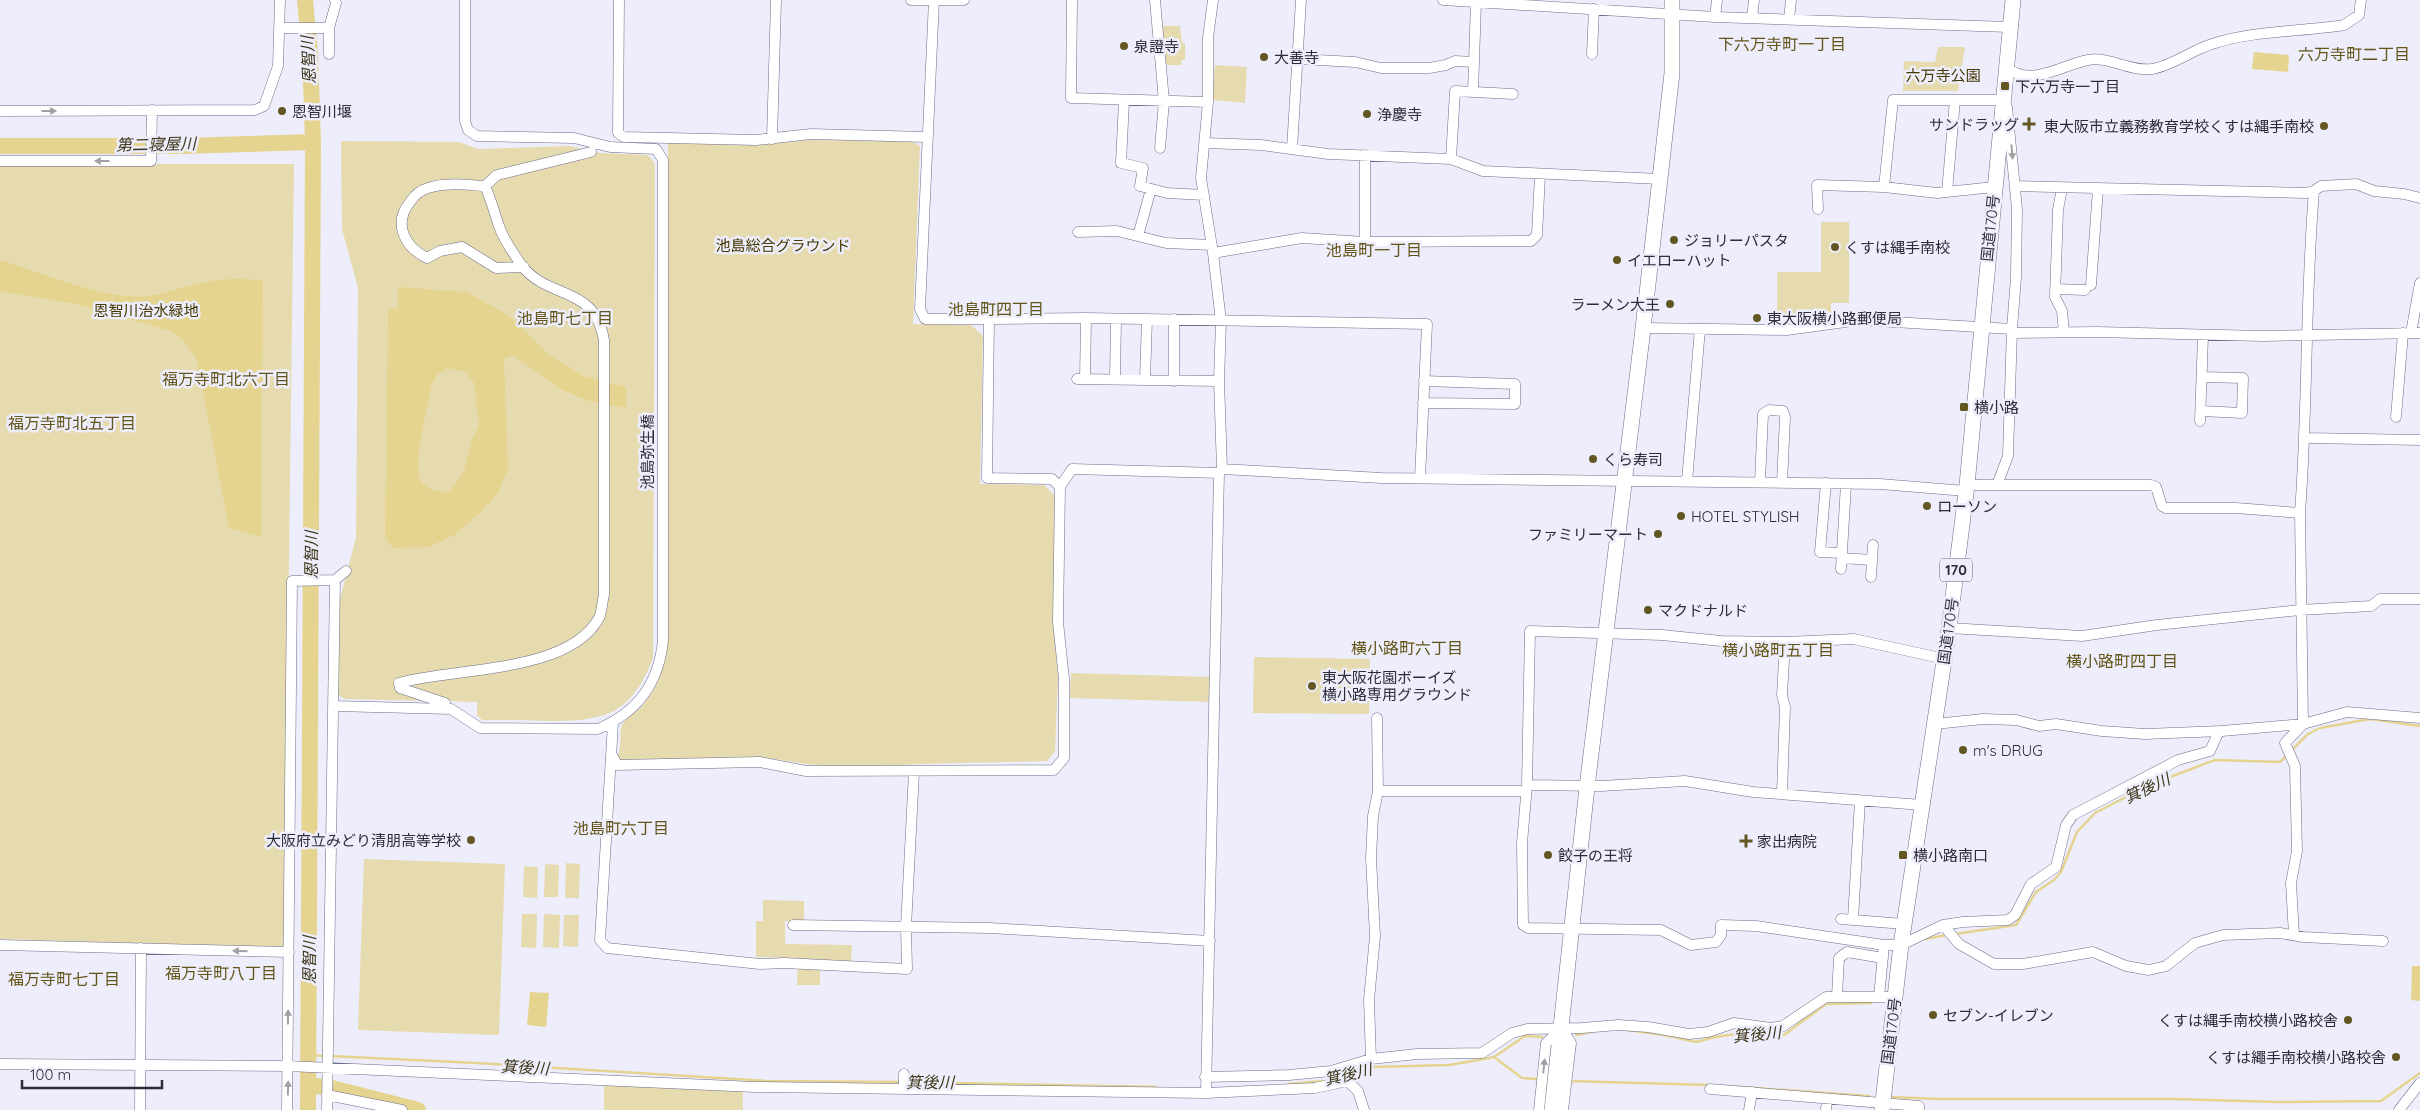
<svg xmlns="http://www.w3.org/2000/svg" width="2420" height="1110" font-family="Quicksand,'Noto Sans JP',sans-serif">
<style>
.green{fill:#e6dbaf}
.water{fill:#e5d490;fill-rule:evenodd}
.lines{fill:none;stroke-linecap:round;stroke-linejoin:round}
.stream{stroke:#e5d490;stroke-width:2.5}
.river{stroke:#e5d490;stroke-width:16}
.minor-casing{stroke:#6d6b8a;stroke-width:11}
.highway-casing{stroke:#6d6b8a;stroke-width:16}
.minor{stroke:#fff;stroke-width:10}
.highway{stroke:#fff;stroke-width:15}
.oneway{fill:#a0a0a5}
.poi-dot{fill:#625622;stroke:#ededfb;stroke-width:2}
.labels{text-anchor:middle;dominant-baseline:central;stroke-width:5;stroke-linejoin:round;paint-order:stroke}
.shield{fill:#ededfb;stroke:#666572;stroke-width:1}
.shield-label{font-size:14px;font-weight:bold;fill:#2c2b38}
.poi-label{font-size:15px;fill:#2c2b38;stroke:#ededfb;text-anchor:start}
.park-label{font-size:15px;fill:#453800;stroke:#ededfb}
.street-label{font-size:15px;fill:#2c2b38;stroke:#ededfb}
.neighbourhood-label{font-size:16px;fill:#635518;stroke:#ededfb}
.water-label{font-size:16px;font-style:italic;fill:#3d3517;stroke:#ededfb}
</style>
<rect width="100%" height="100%" fill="#ededfb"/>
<path class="green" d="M1159,26H1180L1182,43H1185V60H1181L1182,65H1162Z
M1938,47H1965L1958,91H1903L1904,61L1935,62Z
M1215,65L1247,67L1245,103L1212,100Z
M809,140L912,141L920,146L913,324L971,325L983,336L980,484L1044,485L1055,496L1053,621L1058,677L1055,751L1047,761L919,764L872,767L813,765L768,758L621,761L618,755C622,744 619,732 622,725C626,717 636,713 642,706C658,688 665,665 668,642V143L767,144Z
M341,141L459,142L478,149L569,146L601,153L648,155L655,164L653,658C631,715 605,721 548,721C526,720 504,720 482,720L477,715V702L345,699L338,695L337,611L356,537L358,288L342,229Z
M0,164H294L284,948L0,939Z
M1821,222H1849V303H1831V318H1777V272H1821Z
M1254,657L1370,659L1369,714L1253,713Z
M1071,673L1213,677L1212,702L1070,698Z
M364,859L505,864L499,1035L358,1030Z
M566,863L580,864L579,898H565Z
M545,864L559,865L558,897H544Z
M524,866L538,867L537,898L523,897Z
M763,900L804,901V921H785V944L852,945L851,962H820V985H797L798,958L756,957V921H763Z
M522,914H537L536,948L521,947Z
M544,914L560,915L559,948L543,947Z
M564,915H579L578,947L563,946Z
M604,1085L743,1090V1110H604Z"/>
<path class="water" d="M2254,52L2289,55L2288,72L2252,69Z
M0,260C39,272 108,301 147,296C167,294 186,285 206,282C225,278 245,279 263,280L261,537L229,528L197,361C189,346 183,337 167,330L77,304L0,291Z
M398,287L466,292L507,314L548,354L584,376L626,387V408L589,401L560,389L513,355L504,359L508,468L498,493L482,511L456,534L429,547L393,548L385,538L388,310L398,308ZM448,368L466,372L474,383L479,426C463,450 474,468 448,492C439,491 426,490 421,481C412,465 428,406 431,386L437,375Z
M2412,966H2420V1001L2411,1000Z
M530,992L549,993L546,1027L527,1025Z"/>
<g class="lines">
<path class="stream" d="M2291,751L2308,734L2320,728L2370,719L2420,726
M1955,934L2016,925L2036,892L2054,880L2061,872L2077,832L2095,813L2149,785L2215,760L2280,762L2287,755
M1925,939L1947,935
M1627,1030L1664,1035L1696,1042L1715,1037L1749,1032L1784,1035L1826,1004L1871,1003
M1576,1035L1592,1032
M309,1055L325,1056
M330,1056L477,1063L767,1081L901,1082
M1494,1057L1522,1078L1538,1079
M1346,1077L1373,1067L1449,1065L1484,1059L1494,1057L1525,1036L1542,1037
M1570,1081L1708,1085
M907,1082L1156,1087
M1289,1084L1323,1081
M1729,1086L1869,1096
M1890,1097L1940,1099H2173L2278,1102L2381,1101L2420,1073"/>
<path class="river" d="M305,0L310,52L313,142L308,1110
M0,146H183L313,142
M308,1085L332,1088L418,1110"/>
<defs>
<path id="minor" d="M619,0L618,133L624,137L756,140L811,134L927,137
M911,0H964
M934,0L920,309L925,319H989L987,478L1052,479L1060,487
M1072,0L1071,98L1208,102
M1155,0L1164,101L1160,148
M1443,0L1715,17L2009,27
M1715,17L1717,0
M1752,18L1754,0
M1789,19L1791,0
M280,28H329
M329,54V28L336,3L335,0
M1592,54L1594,9
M1299,59L1355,62L1381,68H1429L1446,65L1455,61L1474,62L1476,2
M2005,66C2030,89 2061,65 2088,60C2109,56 2130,72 2152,69C2172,66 2192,50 2212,44C2254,30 2301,32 2344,25L2359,15L2361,0
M1473,92L1474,62
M1124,100L1121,163L1143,168L1140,186L1167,193L1204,195
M0,111L255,110L264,106L278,66L280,0
M772,139L776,0
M1205,143L1261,145L1328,154L1451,159L1483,171L1660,179
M1292,149L1301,0
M1451,159L1455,91L1513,94
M0,161H151L152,110
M2015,186L2306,193L2314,191L2321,186L2356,184L2374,191L2404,194L2420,198
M1884,187L1937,193L1994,187
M2062,188L2058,210L2055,297L2062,311L2064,332
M1947,192L1955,100
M1818,209L1817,185L1884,187L1893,100H2002
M1078,232L1117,231L1166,243L1212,245
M1138,236L1151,189
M1365,242V155
M1213,253L1302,238L1365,242L1531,241L1537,235L1540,175
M524,267L496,268L462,247L440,251L427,258C404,247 393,223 410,202C414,196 421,190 428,188C445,182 467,185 485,186L497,175L591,152
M2091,285L2098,189
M2055,289L2085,290
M989,319L1086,318L1427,324L1420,478
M1174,319V381
M1644,328L1787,330L1860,320L2012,329
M2012,333L2097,332L2263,336L2420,333
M2411,333L2420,283
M1077,379L1219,381
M1085,379L1086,318
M1115,379L1116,319
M1145,380L1147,319
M1423,403L1515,404V384L1424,381
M2201,411L2242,413L2243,378L2202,377
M2396,417L2403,333
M2200,421L2203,336
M2306,438L2420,440
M1222,469L1382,478L1880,484L1966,491
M1687,481L1700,329
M1760,482L1763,414L1769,410L1783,411L1785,417L1782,483
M1826,483L1820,552L1842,553
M1967,485H2151L2156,487L2162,506L2166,508H2236L2300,513C2308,406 2305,299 2314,191
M1997,485L2008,456L2012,329L2016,277L2017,209L2007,107
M1842,558L1872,560
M1841,569L1846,484
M1871,577L1873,545
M1949,628L2082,636L2157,625L2300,610L2371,606L2380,599H2420
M445,703L400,688L399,683C454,667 568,674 599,618C602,612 602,602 604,595V340C595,285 549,300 522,266C514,254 503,239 499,226C494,212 491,199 485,186
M334,706L451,709L480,728L598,729C638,712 659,683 663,640V160L656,149L610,147L574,138L477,136L468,130L465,121V0
M613,723L600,940L607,948L760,964L784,963L907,969L906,927L914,772
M1935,724L1983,719L2016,720L2039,726L2056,724L2102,731L2145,734L2222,731L2303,724L2300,513
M612,755L617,765L760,762L806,771L1054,770L1064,758V679L1058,622L1060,487L1072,469L1219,473
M1527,785L1601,786L1685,781L1753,792L1922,805
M1378,791H1525
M1782,794L1785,707L1782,695L1785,642
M1841,919L1904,924
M1853,919L1860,801
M793,925L990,928L1210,941
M1943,925L1959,944L1994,964H2023L2093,952L2126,966L2149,970L2166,966L2195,943L2223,935L2280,933L2303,937L2383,941
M2294,935L2291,883L2297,851L2295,766L2285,743L2303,724L2347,712L2420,718
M0,945L289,952
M1884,945L1756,926L1721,925V935L1716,942L1691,945L1661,930L1528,928L1523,925L1522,843L1527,785L1530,631L1662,635L1721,641L1785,642L1854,639L1945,659
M1837,996L1839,958L1847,952L1883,958
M1879,997L1884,945H1901L1943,925L1963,922L2008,920L2015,915L2031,884L2056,867L2066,825L2073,815L2178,760L2210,751L2219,731
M1562,1029L1571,1043L1563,1110
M1371,1059L1369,1000L1375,936L1371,858L1373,816L1378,791L1377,718
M0,1064L287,1066L755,1087L1206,1093L1315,1088L1347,1081L1358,1091L1364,1110
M1205,1077L1289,1075L1331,1071L1371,1059L1417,1054L1482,1053L1512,1033L1527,1029L1582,1028L1618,1025L1648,1027L1689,1034L1708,1032L1734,1023L1771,1028L1783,1026L1826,997H1895
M904,1088V1074
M1710,1089L1919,1106V1110
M1206,1093L1219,473L1222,469L1219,381L1221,321L1213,253L1201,178L1208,102V38L1213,0
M327,1095L402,1110
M140,1110L141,948
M287,1110L292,581L335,580L346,571
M327,1110L335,580
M1539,1110L1546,1043L1562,1029
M1749,1110L1752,1092
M1826,1110L1827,1099
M2399,1110L2420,1083"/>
<path id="highway" d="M1552,1110L1587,787L1642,337L1672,73V0
M1882,1110L1901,945L1949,628L1967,485L2013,0"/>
</defs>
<use href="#minor" class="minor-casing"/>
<use href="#highway" class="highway-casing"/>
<use href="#minor" class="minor"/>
<use href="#highway" class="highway"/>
</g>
<defs><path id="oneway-solid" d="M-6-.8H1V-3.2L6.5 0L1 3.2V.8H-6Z" transform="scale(1.25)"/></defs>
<g class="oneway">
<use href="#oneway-solid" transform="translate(49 111)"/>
<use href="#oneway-solid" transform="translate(2012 152) rotate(85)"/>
<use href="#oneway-solid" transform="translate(102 161) rotate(-180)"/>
<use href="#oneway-solid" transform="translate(240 951) rotate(-178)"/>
<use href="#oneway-solid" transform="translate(288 1017) rotate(-89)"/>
<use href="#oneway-solid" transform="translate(1544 1066) rotate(-84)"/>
<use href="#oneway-solid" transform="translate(288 1088) rotate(-89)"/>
</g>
<g class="poi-dot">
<circle cx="1124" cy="46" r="5"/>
<circle cx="1264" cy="57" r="5"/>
<rect x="2000" y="81" width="10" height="10" rx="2.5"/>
<circle cx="282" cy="111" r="5"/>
<circle cx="1367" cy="114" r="5"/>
<path d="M2026.5 116.5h5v5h5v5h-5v5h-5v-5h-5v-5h5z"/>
<circle cx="2324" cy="126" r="5"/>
<circle cx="1674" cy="240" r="5"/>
<circle cx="1835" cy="247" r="5"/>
<circle cx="1617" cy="260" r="5"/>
<circle cx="1670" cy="304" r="5"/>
<circle cx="1757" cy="318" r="5"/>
<rect x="1959" y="402" width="10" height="10" rx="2.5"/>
<circle cx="1593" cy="459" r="5"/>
<circle cx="1927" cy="506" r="5"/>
<circle cx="1681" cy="516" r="5"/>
<circle cx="1658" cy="534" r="5"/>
<circle cx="1648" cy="610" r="5"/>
<circle cx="1312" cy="686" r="5"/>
<circle cx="1963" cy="750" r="5"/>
<circle cx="471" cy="840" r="5"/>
<path d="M1743.5 833.5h5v5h5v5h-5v5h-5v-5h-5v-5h5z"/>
<circle cx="1548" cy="855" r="5"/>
<rect x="1898" y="850" width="10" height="10" rx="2.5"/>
<circle cx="1933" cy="1015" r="5"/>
<circle cx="2348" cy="1020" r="5"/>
<circle cx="2396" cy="1057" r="5"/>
</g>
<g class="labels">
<rect class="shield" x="1940" y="558.5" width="32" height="23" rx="4"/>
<g class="shield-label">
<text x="1956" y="570">170</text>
</g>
<g class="poi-label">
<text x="1134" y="46">泉證寺</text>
<text x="1274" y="57">大善寺</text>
<text x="2015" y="86">下六万寺一丁目</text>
<text x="292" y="111">恩智川堰</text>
<text x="1377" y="114">浄慶寺</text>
<text x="2019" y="124" text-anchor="end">サンドラッグ</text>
<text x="2314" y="126" text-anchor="end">東大阪市立義務教育学校くすは縄手南校</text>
<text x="1684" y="240">ジョリーパスタ</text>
<text x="1845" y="247">くすは縄手南校</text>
<text x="1627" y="260">イエローハット</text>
<text x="1660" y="304" text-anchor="end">ラーメン大王</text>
<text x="1767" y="318">東大阪横小路郵便局</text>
<text x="1974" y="407">横小路</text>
<text x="1603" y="459">くら寿司</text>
<text x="1937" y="506">ローソン</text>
<text x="1691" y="516">HOTEL STYLISH</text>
<text x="1648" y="534" text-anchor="end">ファミリーマート</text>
<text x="1658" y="610">マクドナルド</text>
<text x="1322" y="677">東大阪花園ボーイズ<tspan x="1322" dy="17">横小路専用グラウンド</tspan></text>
<text x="1973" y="750">m's DRUG</text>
<text x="461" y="840" text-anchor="end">大阪府立みどり清朋高等学校</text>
<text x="1757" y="841">家出病院</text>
<text x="1558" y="855">餃子の王将</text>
<text x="1913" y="855">横小路南口</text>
<text x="1943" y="1015">セブン-イレブン</text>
<text x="2338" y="1020" text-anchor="end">くすは縄手南校横小路校舎</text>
<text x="2386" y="1057" text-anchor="end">くすは繩手南校横小路校舎</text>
</g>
<g class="park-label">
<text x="1943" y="75">六万寺公園</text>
<text x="783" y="245">池島総合グラウンド</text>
<text x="146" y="310">恩智川治水緑地</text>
</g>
<g class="street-label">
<text transform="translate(1990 228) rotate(-84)">国道170号</text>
<text transform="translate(647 452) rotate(-90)">池島弥生橋</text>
<text transform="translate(1948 631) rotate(-82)">国道170号</text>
<text transform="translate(1891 1031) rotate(-83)">国道170号</text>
</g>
<g class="neighbourhood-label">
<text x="1782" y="44">下六万寺町一丁目</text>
<text x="2354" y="54">六万寺町二丁目</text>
<text x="1374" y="250">池島町一丁目</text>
<text x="996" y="309">池島町四丁目</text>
<text x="565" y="318">池島町七丁目</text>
<text x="226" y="379">福万寺町北六丁目</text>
<text x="72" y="423">福万寺町北五丁目</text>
<text x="1407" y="648">横小路町六丁目</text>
<text x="1778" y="650">横小路町五丁目</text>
<text x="2122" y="661">横小路町四丁目</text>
<text x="621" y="828">池島町六丁目</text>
<text x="221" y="973">福万寺町八丁目</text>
<text x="64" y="979">福万寺町七丁目</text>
</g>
<g class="water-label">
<text transform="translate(308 60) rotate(-93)">恩智川</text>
<text transform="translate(156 144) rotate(-1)">第二寝屋川</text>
<text transform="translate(311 555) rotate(-90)">恩智川</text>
<text transform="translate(2147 788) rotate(-25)">箕後川</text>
<text transform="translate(309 960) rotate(-90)">恩智川</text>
<text transform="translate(1757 1034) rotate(-5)">箕後川</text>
<text transform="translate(525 1067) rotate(3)">箕後川</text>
<text transform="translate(1348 1074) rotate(-13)">箕後川</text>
<text x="930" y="1082">箕後川</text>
</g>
</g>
<path d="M22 1080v8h140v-8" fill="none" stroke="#2c2b38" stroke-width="2.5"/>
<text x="30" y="1080" font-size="15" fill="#2c2b38" stroke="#ededfb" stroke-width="4" paint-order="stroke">100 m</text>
</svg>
